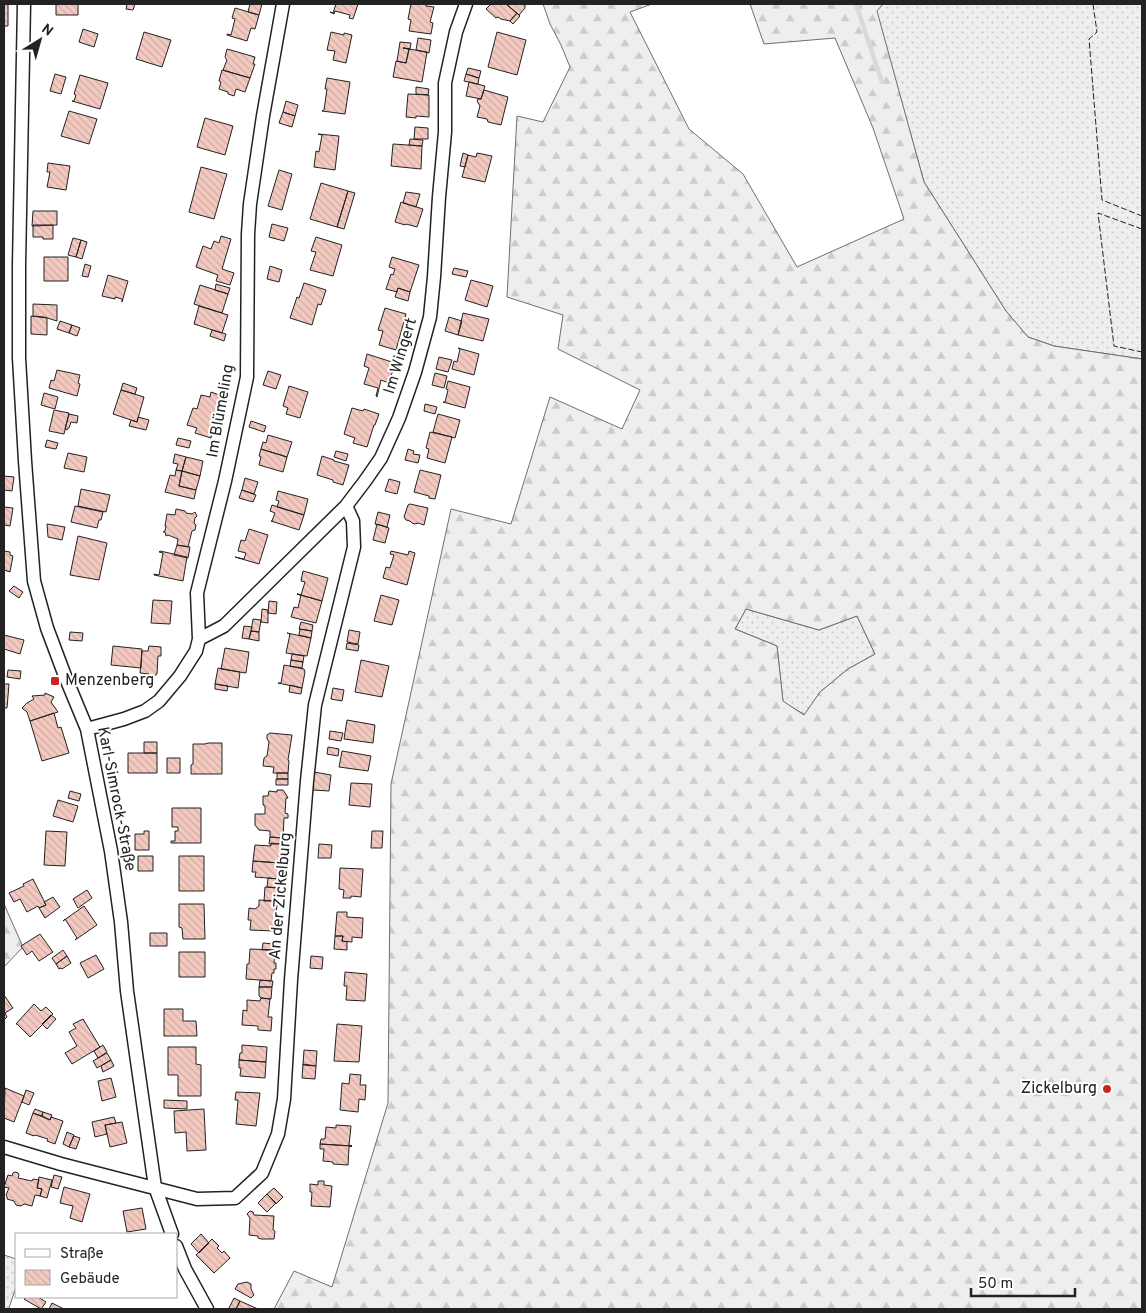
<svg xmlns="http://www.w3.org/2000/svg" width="1146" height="1313" font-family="Overpass,sans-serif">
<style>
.grass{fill:url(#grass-dots);stroke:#6f6f6f}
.forest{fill:url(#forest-firs);stroke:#6f6f6f;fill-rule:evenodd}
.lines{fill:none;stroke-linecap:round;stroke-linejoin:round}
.stream{stroke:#d9d9d9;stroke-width:4.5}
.building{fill:url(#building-back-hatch);stroke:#222}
.minor-casing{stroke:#222;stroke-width:15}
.minor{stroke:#fff;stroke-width:12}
.fence{stroke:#222;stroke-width:1;stroke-dasharray:6 2.5;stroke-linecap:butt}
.poi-dot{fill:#c62828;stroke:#fff;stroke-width:2}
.labels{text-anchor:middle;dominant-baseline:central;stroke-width:4;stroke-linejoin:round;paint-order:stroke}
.street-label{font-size:16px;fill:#222;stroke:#fff}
.poi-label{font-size:16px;fill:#222;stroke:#fff;text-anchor:start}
</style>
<defs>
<pattern id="grass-dots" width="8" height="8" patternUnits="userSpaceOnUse" patternTransform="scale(1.25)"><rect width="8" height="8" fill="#eee"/><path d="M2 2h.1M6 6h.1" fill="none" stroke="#ccc" stroke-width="1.8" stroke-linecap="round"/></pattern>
<pattern id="forest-firs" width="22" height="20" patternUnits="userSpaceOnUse" patternTransform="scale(1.25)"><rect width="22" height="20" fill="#eee"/><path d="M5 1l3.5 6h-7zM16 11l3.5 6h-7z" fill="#ccc"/></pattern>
<pattern id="building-back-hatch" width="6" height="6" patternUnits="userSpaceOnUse" patternTransform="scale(1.25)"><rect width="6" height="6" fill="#f3c9c0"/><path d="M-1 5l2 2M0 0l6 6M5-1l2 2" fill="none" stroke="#d0aca5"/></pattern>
</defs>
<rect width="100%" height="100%" fill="#fff"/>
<path class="grass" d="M883,4H1142V359L1054,346L1028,337L1006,311L924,182L876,11Z
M746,609L819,630L857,616L875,654L848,669L820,692L805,715L783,702L777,646L735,629Z
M4,1255L16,1259V1287L9,1308V1309H4Z"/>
<path class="forest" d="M543,4H652L630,12L689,129L743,174L797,267L904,219L873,128L835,38L764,44L750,4H883L877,11L924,182L1006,311L1028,337L1054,346L1142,359V1309H274L294,1271L332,1287L388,1103L391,784L451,509L511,524L550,397L622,429L640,390L558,349L563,315L507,297L517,116L543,122L570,67L561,45L550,24ZM746,609L819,630L857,616L875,654L848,669L820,692L804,715L783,701L777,646L735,629Z
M4,904L23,947L4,967Z"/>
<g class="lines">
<path class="stream" d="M856,4L882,82"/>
</g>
<path class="building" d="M4,4H8V26H4Z
M56,4H78V15H56Z
M127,4H135L133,10L126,9Z
M250,4H262L259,15L248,12Z
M336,4H358L353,19L349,18L350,15L335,11L334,14L330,12L333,13Z
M411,4H427L426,6L434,7L430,22L433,23L431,34L409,31L411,20L408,19Z
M491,4H506L517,13L510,21L501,19L498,17L496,18L486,9Z
M506,4H525V8L519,15Z
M235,8L259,15L255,29L251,28L247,41L227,35V34L231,35L235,19L232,18Z
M517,13L520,16L513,24L510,21Z
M83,29L98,34L94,47L79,42Z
M144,32L171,40L162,67L136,59Z
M331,32L344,35V33L352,35L346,63L333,60L335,51L327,50Z
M497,32L526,40L517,75L488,67Z
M418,38L431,40L429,53L416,50Z
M400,42L411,43L410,49L403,48L409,49L406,63L397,61Z
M403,48L427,52L422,82L393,77L396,61L406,63L409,49Z
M227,49L255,57L253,64H255L250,78L223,70L227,60L225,57Z
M468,68L481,71L479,78L466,74Z
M222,70L250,78L245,92L236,89L234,96L228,94V92L219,89L221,82L219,81Z
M55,74L66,77L61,94L50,91Z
M466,74L479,78L478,84L464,81Z
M80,75L108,83L100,109L72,101H74L76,95L74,94Z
M327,78L350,82L345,114L322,111L324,110L327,89H325Z
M469,82L485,86L481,99L466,96Z
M416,87L429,89L428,95L416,94Z
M484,90L508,97L501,125L488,122L487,119L477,117L480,106L477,101L478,99H481Z
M408,94L429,95V117L416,116V118L406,117Z
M286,101L298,105L295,116L283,112Z
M69,111L97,119L89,144L61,136Z
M283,112L295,116L292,127L279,123Z
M205,118L233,126L225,155L197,147Z
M415,127L428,128V139H414Z
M318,134L339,136L335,170L314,167L316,151L319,152L322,135Z
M410,139L423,140L422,146L409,145Z
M393,144L422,146L421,169L391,166Z
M463,153L468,155L465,167L460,166Z
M477,153L492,156L485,182L462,177L468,155L476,157Z
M48,163L70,166L66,190L47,187L50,172H47Z
M201,167L227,174L214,219L189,212Z
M279,170L292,174L282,210L268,206Z
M321,183L348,191L337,227L310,219Z
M348,191L355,193L344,229L337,227Z
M406,192L420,194L416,207L403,203Z
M401,202L423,209L417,227L406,224L405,225L395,222Z
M33,211H57V225L32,226Z
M272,224L288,228L284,241L269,237Z
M33,225H53V239H43V237H33Z
M221,236L231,239L222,269L234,273L230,285L216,281L218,275L196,267L203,246L211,249L214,241L219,243Z
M316,237L342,245L333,276L310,270L316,252L311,251Z
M73,238L81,240L76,257L68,255Z
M81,240L87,242L82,259L76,257Z
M44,257H68V281H44Z
M392,257L419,265L410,292L398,288L397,292L386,289L391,274L393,275L395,269L389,267Z
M85,264L91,266L88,277L82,276Z
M270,266L282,270L279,282L267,279Z
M454,268L468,271L466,277L452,274Z
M108,275L128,281L122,302V299L115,297V299L102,296Z
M471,280L493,286L487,307L465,300Z
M304,283L326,290L321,305L318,304L312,325L290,318L297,297L299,298Z
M216,284L230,288L228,294L215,290Z
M200,285L228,294L222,313L194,304Z
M398,288L410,292L408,301L395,297Z
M33,304L57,305V321L44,317L33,316Z
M199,306L228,315L222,333L194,324Z
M385,308L406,314L396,350L379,345L383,331L378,330Z
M463,313L489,319L483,341L458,335Z
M31,316L47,318V335L31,334Z
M449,317L462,321L458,335L445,331Z
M60,321L72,325L69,333L57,329Z
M72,325L80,328L77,336L69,333Z
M212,330L226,334L224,341L210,336Z
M458,348L479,354L474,375L452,369L454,361L457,362L460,349Z
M367,354L395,363L389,383L381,380L377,397L376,396L378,388L364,384L369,368L364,366Z
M439,357L452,360L448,372L436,369Z
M57,370L80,375L78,383L80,384L77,396L49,388L51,380L54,381Z
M268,371L281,375L276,389L263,385Z
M435,373L447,376L444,388L432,385Z
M448,381L470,387L465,408L443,402H445L448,390L446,389Z
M123,383L137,388L135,394L121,390Z
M289,386L308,392L300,418L286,414L288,408L283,406Z
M121,390L144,397L137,422L113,414Z
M211,392L222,396L211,438L195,433L197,428L187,425L193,408L197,409L201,395L210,397Z
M44,393L58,397L55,409L41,405Z
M425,404L437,407L435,414L424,411Z
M352,408L363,411L364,409L379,414L375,425H374L367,447L353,443L355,438L344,434Z
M54,410L69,413L64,434L49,431Z
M69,414L78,416L77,423L71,422L69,428H68L67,430L65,429Z
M438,414L460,420L455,438L433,432Z
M138,417L149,420L146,430L129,426L131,420L137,422Z
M251,421L266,426L264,432L249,427Z
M430,432L452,437L445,463L427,458L429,449L426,448Z
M268,435L292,442L287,457L261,449L263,442L266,443Z
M178,438L191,441L189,448L176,445Z
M47,440L58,443L56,449L45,447Z
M261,449L287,457L283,472L259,465L261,457L259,456Z
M408,449L414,451L413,454L420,455L418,463L405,460Z
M336,451L348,454L346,461L334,457Z
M68,453L87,457L84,472L64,468Z
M175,454L186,457L182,471L176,470L178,464L173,463Z
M322,456L334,460V461L349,465L343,485L333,482V480L317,475Z
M186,457L203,461L200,476L182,471Z
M176,470L182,471L179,486L196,490L194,499L165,492L170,475L175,476Z
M420,470L441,475L435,499L429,498V496L414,492Z
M182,471L200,476L196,490L179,486Z
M4,476L14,477L12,491L4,490Z
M245,478L258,482L254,494L242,490Z
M389,479L400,482L397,494L385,491Z
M81,489L110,495L106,512L78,506Z
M242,490L256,495L253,502L239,498Z
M278,491L308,499L304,515L277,507L279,501L276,500Z
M410,504L428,508L424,525L418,523L415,524L412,523L410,521L406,520L404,517L408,505Z
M272,505L304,515L299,530L271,521H272L275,513L270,511Z
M75,506L103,512L101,520H99L97,528L71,522Z
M4,507L13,508L10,526L4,525Z
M176,509L185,511L186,513L192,514L195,512L197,516L195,518L194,523L196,525L195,530L192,531L188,547L177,545L178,539L168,535L166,536L165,532H163L165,531L166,526H165L167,514L175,515Z
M378,512L390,515L387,527L375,524Z
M47,524L65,527L62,540L48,537Z
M377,524L389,528L385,543L373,540Z
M249,529L268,535L259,564L235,557L244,559L246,553L238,551L241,540L245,541Z
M78,536L107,543L99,580L70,575Z
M177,545L190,547L188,558L174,555Z
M4,551L10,552V555L13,556L10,572L4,570Z
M160,551L187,557L183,581L154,575V574L159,575L163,553L159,552Z
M391,551L408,555L409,551L415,553L407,585L383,578L386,567L390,568L394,555L390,554Z
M303,571L328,578L322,601L297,594L301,595L305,582L301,581Z
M14,586L23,592L19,598L9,591Z
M297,594L322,601L316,623L291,617L294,607L298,608L301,595Z
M381,595L399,600L392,625L374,621Z
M153,600L172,601L170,624L151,623Z
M269,601L277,602L276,614L268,613Z
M262,609L268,610V623L261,622Z
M253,619L261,620L259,632L251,631Z
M301,622L313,625L312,631L299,629Z
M244,626L252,627L249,639L242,638Z
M300,629L312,631L311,638L299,635Z
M349,630L360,632L358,644L347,642Z
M251,631L259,632V641L249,639Z
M70,632L83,633L82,641L69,640Z
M287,633L311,638L307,656L286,653L290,634Z
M4,635L24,640L20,654L4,649Z
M347,643L359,645L358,651L346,649Z
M113,646L142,649L141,668L111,665Z
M149,646L161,647V656H158L157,674L154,676H151L149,674L140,673L142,651H148Z
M225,648L249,652L246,673L221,669Z
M292,654L304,656L303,662L291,660Z
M291,660L303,662L302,668L290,666Z
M361,660L389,666L382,697L355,692Z
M284,665L304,669L305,672L302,688L278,683H281Z
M218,668L240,672L238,688L215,684Z
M8,670L21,671L20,679L7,677Z
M4,684H9L7,708H4Z
M215,684L228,686L227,691L215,689Z
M290,685L302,688L301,694L289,692Z
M333,688L344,690L342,701L331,699Z
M45,693L54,697L51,702L58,712L30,721L27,712L22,708L27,703L34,699L32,696L45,695Z
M54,713L58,728L61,727L69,753L42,761L30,721Z
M347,720L375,725L373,743L344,739Z
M330,731L343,733L341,741L329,739Z
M270,733L292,735L288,760L289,761L288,773H273L274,767L263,766L264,758L267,756L269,742L267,739V735Z
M144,742H157V753H144Z
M208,743H222V774H191V765L193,764V744H205Z
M328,747L339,749L338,756L327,754Z
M342,751L371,756L368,771L339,767Z
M128,753H157V773H128Z
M167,758H180V773H167Z
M314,772L331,775L329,791L313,790Z
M277,773H288V779H277Z
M276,779H288V785H276Z
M351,783L372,784L370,807L349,805Z
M277,790H283L287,796L288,798H286L285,813L288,814V818H284L283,838L270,837V831L259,830L255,825V814H265V806L263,805V796H268L269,791L277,792Z
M70,791L81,794L79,801L68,798Z
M58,800L78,806L73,822L53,816Z
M172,808H201V843H171V841H175V831H178V827H172Z
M46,831L67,832L65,866L44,865Z
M144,831H149V850H135V834H144Z
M372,831H383L382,848H371Z
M270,837L282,838L281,844H269Z
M271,843L281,844L279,863L253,861L255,845L271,846Z
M319,844L332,845L331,858H318Z
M138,856H153V871H138Z
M179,856H204V891H179Z
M253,861L281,863L279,879L255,877L256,872H252Z
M340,868L363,869L361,897L351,896V898H343L344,890L339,889Z
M268,878L280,879L279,888L267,887Z
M33,879L46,905L39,908L38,906L27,912L20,899L14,902L9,893L24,886L23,884Z
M265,887L278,888L277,901H264Z
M87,890L92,898L78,908L73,899Z
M53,897L60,907L45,918L39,908L46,905L44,902Z
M259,900L278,901L275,917L278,919L277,922L274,923L275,931L250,930L251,920H248L249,908L255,909L259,906Z
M179,904H204L205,939H183L182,928L179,927Z
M84,906L97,925L75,940L77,938L65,919L63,921Z
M337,912H347V917L363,918L362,938L352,937V942L342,941L343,936H335Z
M150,933H167V946H150Z
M40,934L53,952L39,961L32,951L27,955L21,946Z
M335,936H343L342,941L347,942V950L334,949Z
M263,943L275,944V950H262Z
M250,949L275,950L274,963H276V969H274V973H272L271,981L246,979L247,964H249Z
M63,950L67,956L56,964L52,958Z
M179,952H205V977H179Z
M96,955L104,969L88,978L80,963Z
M67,956L71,963L62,969L61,968L59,969L56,964Z
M311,956L323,957L322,969L310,968Z
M345,972L367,974L365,1001L346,1000L347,986H344Z
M260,980L273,981L272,987H259Z
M259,987H272L271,999L261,998L259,996Z
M4,995L13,1008L5,1013L7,1017L4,1020Z
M261,998L270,999L268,1017H272L271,1031L258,1030V1026L242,1025L243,1010L247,1011V1000L260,1001Z
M34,1004L41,1011L46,1007L53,1014L30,1037L17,1024H16Z
M164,1009H183V1021H196L197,1036H164Z
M51,1015L56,1019L47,1029L42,1024Z
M83,1019L100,1047L72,1064L65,1053L77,1046L69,1032L76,1028L73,1024Z
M337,1024L362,1026L359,1062L334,1061Z
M103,1045L107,1052L98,1058L94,1051Z
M242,1045L267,1047L266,1062L239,1060L240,1053H242Z
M168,1047H196V1064L201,1065V1096H178V1075H168Z
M304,1050L317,1051L316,1066L303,1065Z
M107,1053L111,1060L97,1068L93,1061Z
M111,1060L114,1066L103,1072L101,1066Z
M239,1060L266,1062L265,1078L240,1076L241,1068H239Z
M303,1064L316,1066L315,1079L302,1078Z
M350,1074L361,1075L360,1085H366L365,1100L359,1099L358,1112L340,1110L342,1083L349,1084Z
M111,1078L116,1097L102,1101L98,1081Z
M5,1088L24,1096L14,1122L4,1118Z
M26,1090L34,1093L29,1105L22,1102Z
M236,1092L260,1093L256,1126L236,1124L238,1100H235Z
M164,1100L187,1101V1109L164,1108Z
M35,1109L43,1112L42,1116L33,1113Z
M204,1109L206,1150L187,1151L186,1132L175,1133L174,1111Z
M43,1112L52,1115L50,1120L42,1116Z
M33,1113L50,1120L51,1117L63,1121L55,1144L47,1141L48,1139L35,1135L34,1136L26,1133Z
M114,1117L116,1123L105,1125L107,1134L95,1137L92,1122Z
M122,1122L127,1143L110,1147L105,1125Z
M336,1125L351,1126L349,1145L352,1146L320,1144L321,1139H325L326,1127L336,1128Z
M67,1132L74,1135L69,1147L63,1144Z
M74,1136L80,1138L76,1149L69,1147Z
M320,1144L352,1146L349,1147L348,1165L333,1164V1162L323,1161L324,1149H320Z
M15,1172L18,1173L19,1175L18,1178L32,1181L33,1179L39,1180L37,1188L42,1189L40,1196L35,1195L32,1206L24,1204L21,1206L16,1205L14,1201L7,1199V1196L6,1195L9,1188L4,1187L8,1175L12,1176L13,1173Z
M54,1175L62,1177L58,1189L51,1187Z
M39,1177L52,1180L47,1198L40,1196L42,1189L37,1188Z
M318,1181H324V1185L332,1186L330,1207L311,1206L312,1192H310V1184L318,1185Z
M64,1187L90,1194L82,1222L70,1218L73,1206L60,1203Z
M274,1188L283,1197L276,1204L267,1194Z
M267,1194L276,1203L267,1212L258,1203Z
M142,1208L146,1229L127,1232L123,1211Z
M250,1211L253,1212L254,1215L274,1216L273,1230L275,1231L274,1239H261L258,1238V1236L249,1235L250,1218L247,1214Z
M201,1234L209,1243L199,1253L191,1244Z
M212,1239L219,1246L217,1248L222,1253L224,1251L230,1258L214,1273L196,1255Z
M247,1282L251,1284V1289L254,1295L251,1298L235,1289L238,1284Z
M26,1297H38L46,1302L41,1309L24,1299Z
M234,1298L240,1301L236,1309H232L229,1308Z
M240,1301L258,1309H236Z
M52,1303L64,1309H49Z"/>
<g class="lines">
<defs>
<path id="minor" d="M24,4L19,265V358L25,461L34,581L47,628L65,676L87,729L111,851L121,922L127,991L155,1187L172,1234
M199,639L224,626L346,506L365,481L381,458L399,418L415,372L430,317L434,277L439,197L445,132V83L456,32L466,4
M87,729L124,719L145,711L159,701L180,676L196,651L199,639L197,593L225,481L247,377L248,234L250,204L263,116L283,4
M4,1147L61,1164L197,1199L235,1198L262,1173L278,1134L284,1099L291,980L307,781L315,705L354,547L353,521L346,506
M176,1246L185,1269L207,1309"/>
</defs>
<use href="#minor" class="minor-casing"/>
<use href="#minor" class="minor"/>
<path class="fence" d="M1093,4L1097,32L1089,39L1102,200L1142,216
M1142,229L1098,213L1114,346L1142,352"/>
</g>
<g class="poi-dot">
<rect x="50" y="676" width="10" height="10" rx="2.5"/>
<circle cx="1107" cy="1089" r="5"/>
</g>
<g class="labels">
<g class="street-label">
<text transform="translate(401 356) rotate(-73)">Im Wingert</text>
<text transform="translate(221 411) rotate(-80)">Im Blümeling</text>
<text transform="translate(116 799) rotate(79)">Karl-Simrock-Straße</text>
<text transform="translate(281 896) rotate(-85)">An der Zickelburg</text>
</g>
<g class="poi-label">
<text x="65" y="681">Menzenberg</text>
<text x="1097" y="1089" text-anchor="end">Zickelburg</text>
</g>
</g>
<rect width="1146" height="1313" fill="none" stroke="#222222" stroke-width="10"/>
<rect x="15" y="1233" width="162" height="65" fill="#ffffff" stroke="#a7a7a7"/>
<rect x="25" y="1249" width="25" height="8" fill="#ffffff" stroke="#a7a7a7"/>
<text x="60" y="1258" font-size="15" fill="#222222">Straße</text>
<rect x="25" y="1270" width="25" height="15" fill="url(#building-back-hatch)" stroke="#a7a7a7"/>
<text x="60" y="1283" font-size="15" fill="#222222">Gebäude</text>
<g transform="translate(40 40) rotate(37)" stroke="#ffffff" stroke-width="4" paint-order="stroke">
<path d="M0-4L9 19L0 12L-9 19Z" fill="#222222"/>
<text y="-8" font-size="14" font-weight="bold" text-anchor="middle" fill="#222222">N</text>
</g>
<path d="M971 1288v8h104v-8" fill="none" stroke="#222222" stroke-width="2.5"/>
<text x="978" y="1288" font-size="15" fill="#222222" stroke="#ffffff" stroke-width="4" paint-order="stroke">50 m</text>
</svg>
